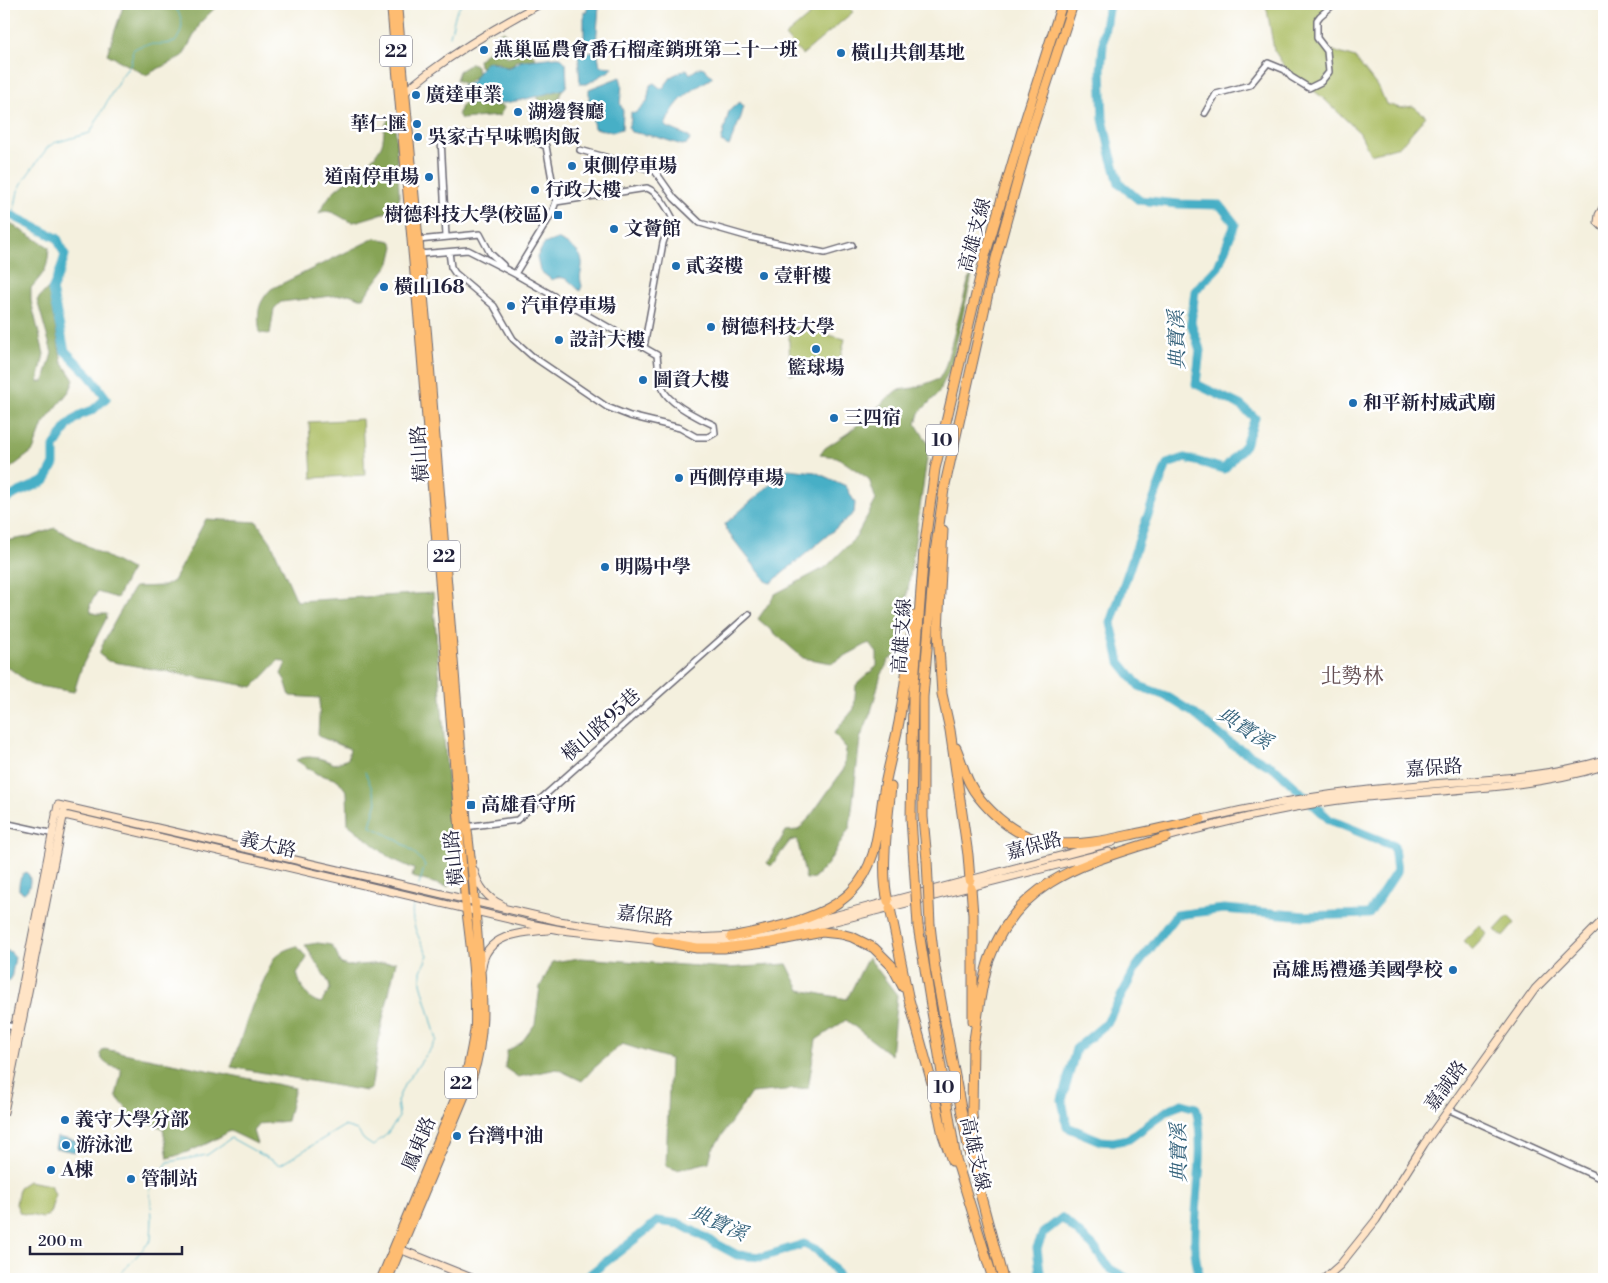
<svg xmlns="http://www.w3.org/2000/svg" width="1608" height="1283" font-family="'Libre Bodoni','Noto Serif TC',serif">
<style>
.green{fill:#aabc60;stroke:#666f4e}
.forest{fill:#87a456;stroke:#546348}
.water{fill:#47afc6;stroke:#346880}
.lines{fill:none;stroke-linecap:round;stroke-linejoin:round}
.stream{stroke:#47afc6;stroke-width:1}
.river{stroke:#47afc6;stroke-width:9}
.street-tunnel{stroke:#cac7bd;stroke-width:5;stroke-dasharray:5 2.5;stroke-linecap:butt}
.street-casing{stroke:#6c6a74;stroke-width:8}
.secondary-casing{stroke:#6c6a74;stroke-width:9}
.primary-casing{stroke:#6c6a74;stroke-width:10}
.highway-casing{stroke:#6c6a74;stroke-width:11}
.street{stroke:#fff;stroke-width:5}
.secondary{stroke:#ffe4c6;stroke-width:7}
.primary{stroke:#febc71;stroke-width:8}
.highway{stroke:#febc71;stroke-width:9}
.highway-bridge-casing{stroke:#6c6a74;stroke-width:11;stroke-linecap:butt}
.highway-bridge{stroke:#febc71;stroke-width:9}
.poi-dot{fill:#1f6fb2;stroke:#fff;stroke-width:2}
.labels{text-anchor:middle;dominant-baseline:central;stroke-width:5;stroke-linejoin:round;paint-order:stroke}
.shield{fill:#fff;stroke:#646476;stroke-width:1}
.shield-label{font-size:18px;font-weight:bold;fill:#22223b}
.poi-label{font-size:19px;font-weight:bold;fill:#22223b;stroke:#fff;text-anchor:start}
.street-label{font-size:19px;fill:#22223b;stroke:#fff}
.water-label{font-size:20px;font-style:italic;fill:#33617a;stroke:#fff}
.quarter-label{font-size:21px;fill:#634d50;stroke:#fff}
</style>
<rect width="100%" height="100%" fill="#fff"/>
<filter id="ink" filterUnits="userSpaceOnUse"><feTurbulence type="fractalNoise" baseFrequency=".02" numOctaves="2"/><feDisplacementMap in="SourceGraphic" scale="10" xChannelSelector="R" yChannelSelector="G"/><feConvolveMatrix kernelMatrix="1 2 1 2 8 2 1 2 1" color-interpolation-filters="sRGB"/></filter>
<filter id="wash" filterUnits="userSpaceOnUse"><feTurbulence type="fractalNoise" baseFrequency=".0096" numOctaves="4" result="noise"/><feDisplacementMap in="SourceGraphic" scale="20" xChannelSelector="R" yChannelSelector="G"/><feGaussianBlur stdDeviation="1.12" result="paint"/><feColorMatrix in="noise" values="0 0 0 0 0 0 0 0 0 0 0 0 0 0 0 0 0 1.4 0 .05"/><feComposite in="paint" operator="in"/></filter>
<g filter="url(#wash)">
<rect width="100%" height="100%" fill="#f4f0de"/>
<path class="green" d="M823,4H846L853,12L802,55L785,36Z
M1266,4H1330C1315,19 1316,25 1319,45L1339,53L1355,58L1380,90L1386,104L1400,108L1413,106L1426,116L1400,146L1370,154L1360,133L1323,98L1286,69L1274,50Z
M792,326L845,339L840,359L790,375L789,338Z
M362,419L365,475L312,478L309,422Z
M1508,916L1515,923L1503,937L1495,930Z
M1479,925L1487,934L1472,950L1463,941Z
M28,1181L50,1185L55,1194L50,1214L43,1218L20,1213L16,1204L19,1187Z"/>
<path class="forest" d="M124,4H219L201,22L183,56L146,75L107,54Z
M504,31L508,35L505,40L506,42L514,46L507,51L505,55L508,57L526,50L536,57L535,59L515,61L514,65L504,68L499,63L492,61L482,68L479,66L478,60L495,45L496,42L494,39L497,34Z
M472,63L476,66L477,71L480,73L477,79L474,77L467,83L464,84L456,80L459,71Z
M564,86L559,98L543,112L537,110L530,116L529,109L540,103L536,95Z
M465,103L503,106L504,108L499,116L461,119L458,114L461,106Z
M389,119L395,121L400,208C393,210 357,222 353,222C341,220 333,207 319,213C323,206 327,199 332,193C347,178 369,167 380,148C386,138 381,128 389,119Z
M4,220L49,247C48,269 45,272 31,288V301L44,354L38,382L44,381L52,353L37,300L48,288L62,362L74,380L70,390L43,424L33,451L4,473Z
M375,238L391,241L394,246L390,263L363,298H359L349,294L281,302L274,309L270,334L260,333C257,313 257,304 271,289Z
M972,275L951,367L938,394L919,413L916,424L929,445L899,652L889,660L880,678L871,712L860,739L850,827L827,865L814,878L806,879L797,839L790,841L771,866L767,863L786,831L798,830L809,818L844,769L846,748L834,733L854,709L856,685L877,666V653L869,643L832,663L803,658L758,619L775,594L826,567L856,537L876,500L869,479L837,457L820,455L825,448L848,433L897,390L914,388L939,379L945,368L969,278Z
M206,519L257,522L271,542L297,601L433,593L455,879L448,887L412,877L414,869L390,858L348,824L347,792L338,780L317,774L296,760C308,754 323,758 334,764L348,759L350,749L318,736L320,698L290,696L285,680L281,674L286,663L279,660L253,687L108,661L99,654L104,641L134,587L164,586L173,581Z
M55,528L131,570L117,598L97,592L90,605L91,612L96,614H107L106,619L82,666L74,692L32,685L9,668H4V547L5,541L33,536Z
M318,943L331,945L336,952L340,963L347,966L396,962L381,1028L371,1089L366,1091L231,1067L252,1006L274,958C281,951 287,949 297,946L307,958L297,973C300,986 307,1000 321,1003L330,989L329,983L305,945Z
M868,957L897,995L891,1055L846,1020L816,1040L808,1088L751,1093L712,1150L709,1162L677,1170L666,1166L670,1059L622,1044L593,1069L582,1081L557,1069L518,1077L505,1068L507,1051L521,1043L535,1024L540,987L553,962L580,958L728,968L787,964L800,990L847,999Z
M104,1049L295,1088L287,1121L259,1124L253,1131L257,1144L230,1131C210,1143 191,1152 168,1158L163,1128L134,1118L116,1096L121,1074V1069C111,1066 103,1065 100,1054Z"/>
<path class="water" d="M588,5L599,6L596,45L584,47V12L586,13Z
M594,52L598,55L600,66L613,67L611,70L587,84H580L578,53Z
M556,57H560L566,63L567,85L564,89C540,95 477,116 458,96L462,86C477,85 477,66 489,61L509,68L521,61Z
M700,67L704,68L713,77C690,92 675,99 665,126L688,136L690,140L687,144L682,145L657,137L631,132L628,127L631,120V112L635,113L647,102L650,85L654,83L660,88H663L672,76L687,69L690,74Z
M620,77L622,85L620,103L623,111L622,129L612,132L594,128L589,100V89Z
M739,102L744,106L741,117L729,146L721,142L729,111Z
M557,239C568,244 584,252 582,266C581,276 579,275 582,286L580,291C571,283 565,273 552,280L540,271L537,257L544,244Z
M788,469L815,472L846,486L855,503L854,513L771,583L767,582L726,530L725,524Z
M26,872L29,875C31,881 30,889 24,893L19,890C19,883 19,877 26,872Z
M4,950L11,952L15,957L11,979L5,985Z
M57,1137L76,1141L75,1152L55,1148Z"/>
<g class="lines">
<path class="stream" d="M450,36L456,12L462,4
M4,212L13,216L18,191L25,178L48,147L54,143L90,133L120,78L131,64L133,50C147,40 159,47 175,42C185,28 184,17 172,4
M365,772L377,801L370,826C390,836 412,846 425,865L419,885
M116,1279L151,1240L152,1218L150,1188L168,1162L207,1155L231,1138L280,1165L344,1126L357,1130L364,1140L373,1146L387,1134L399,1117L397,1101L404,1085L437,1040L421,983V971L428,955C419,938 408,921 414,901"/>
<path class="river" d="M1109,4L1104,33L1101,70L1103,119L1111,155L1119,183L1139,200L1178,204L1220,205L1235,224L1218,267L1195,291L1191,323L1200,350L1196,384L1240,405L1255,418L1245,445L1224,469L1185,458L1167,464L1142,531L1111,623L1120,662L1139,686L1166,696L1192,712L1231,744L1277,770L1330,820L1394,846L1397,871L1369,914L1305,916L1224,909L1176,915L1137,966L1107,1023L1076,1049L1062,1100L1067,1127L1101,1141L1113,1142L1129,1139L1168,1110L1182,1104L1196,1108C1207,1154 1193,1203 1195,1248C1195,1259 1198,1269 1200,1279
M4,501L17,493L45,481L54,464V447L68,425L80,415L93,410L106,398L89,375L65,351L52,290L60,271L65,255L57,238L13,216
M584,1279L658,1221L680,1224L737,1255L762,1257L804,1244L817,1250L833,1268L840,1279
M1041,1279L1037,1248L1043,1233L1062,1218L1093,1246L1110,1269L1128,1279"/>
</g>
</g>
<g filter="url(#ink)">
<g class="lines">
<path class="street-tunnel" d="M970,263L998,279"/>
<defs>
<path id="street" d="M1205,113L1216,94L1250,85L1268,63L1285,70L1291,77L1309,88L1321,82L1329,72L1327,51L1317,38V20L1320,16L1334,4
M580,150L655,171L674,198L700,223L749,237L825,253L852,245
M556,202L647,188C659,193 666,206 672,217L663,243L644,347
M446,237L441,138L508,131L546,146L556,202L551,215L515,274
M418,240L480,234L490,253L503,265
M419,254L468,250L515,274L657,355C658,365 660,385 665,393C674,406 700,419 714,425L715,433L708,437H696L680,428L630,416L607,407L532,356L513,339L494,306L455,273L451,267L449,252
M967,263H970
M4,823L54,834
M465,827L517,820L749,614
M4,1025L14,1027L16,1030
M1450,1110L1604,1180"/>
<path id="secondary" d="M402,96C410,86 421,79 431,71C466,45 502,24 540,4
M1604,206L1599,215L1598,222L1604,228
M56,813L530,924L561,930L662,941
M1198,820C1267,803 1338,792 1409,786C1475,780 1540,779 1604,760
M1163,838C1227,822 1290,805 1356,798C1438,789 1524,791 1604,766
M474,870C478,886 487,898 502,905
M792,927L1113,842
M683,942C714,943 744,941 776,936L1109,852
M482,968C484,934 523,932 548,930
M4,1081L58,805L559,921L658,936L695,938L735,936
M4,1112L64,812
M397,1248L474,1279
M1324,1279L1340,1265L1376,1220L1424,1144L1535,989L1604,919"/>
<path id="primary" d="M381,1279L467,1070C470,1055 474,1039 475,1024C476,983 470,940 465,900L420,337L391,4
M388,1279L472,1078C488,1030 482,990 478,941C475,903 472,864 467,826L427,333L397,4"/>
<path id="highway" d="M943,530L938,632L942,694L950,730L968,855L970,880
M956,748C961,759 964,773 970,784C975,794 983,803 991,811C1032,853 1077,847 1130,835C1153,830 1177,825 1201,819
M927,860L923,817V697L935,553L944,489L996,258L1031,132L1073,4
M914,863L911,818L913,696L924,550L935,469L985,256L1023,127L1062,4
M971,888L973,915V1021
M888,901C880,872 888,818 891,787
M890,908L908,996L932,1083L943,1135L952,1161
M930,925L935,968L969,1152L1003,1279
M918,926L956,1159L993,1279
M731,937C769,929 823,920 851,892C880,863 878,822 885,785C889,764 895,743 899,722C905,687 909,651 914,616
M657,941L697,948H724L771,942L822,932L841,934L852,937L874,948L892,966L903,987
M973,1042L972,1114L977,1166
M973,1046C978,1018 980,987 989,960C1019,875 1093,862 1167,837"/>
</defs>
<use href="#street" class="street-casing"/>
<use href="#secondary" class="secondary-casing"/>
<use href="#primary" class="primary-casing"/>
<use href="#highway" class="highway-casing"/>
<use href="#street" class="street"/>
<use href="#secondary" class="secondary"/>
<use href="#primary" class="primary"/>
<use href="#highway" class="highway"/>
<defs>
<path id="highway-bridge" d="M927,860L930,925
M914,863L918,926"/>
</defs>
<use href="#highway-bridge" class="highway-bridge-casing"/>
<use href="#highway-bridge" class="highway-bridge"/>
</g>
</g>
<g class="poi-dot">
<circle cx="484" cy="50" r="5"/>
<circle cx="841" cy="53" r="5"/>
<circle cx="416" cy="95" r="5"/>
<circle cx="518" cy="112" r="5"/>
<circle cx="417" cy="124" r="5"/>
<circle cx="418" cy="137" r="5"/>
<circle cx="572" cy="166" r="5"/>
<circle cx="429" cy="177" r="5"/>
<circle cx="535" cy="190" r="5"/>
<rect x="553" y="210" width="10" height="10" rx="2.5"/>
<circle cx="614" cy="229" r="5"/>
<circle cx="676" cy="266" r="5"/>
<circle cx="764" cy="276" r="5"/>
<circle cx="384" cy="287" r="5"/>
<circle cx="511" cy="306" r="5"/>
<circle cx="711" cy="327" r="5"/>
<circle cx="559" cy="340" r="5"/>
<circle cx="816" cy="349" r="5"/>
<circle cx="643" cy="380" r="5"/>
<circle cx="1353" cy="403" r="5"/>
<circle cx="834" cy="418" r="5"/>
<circle cx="679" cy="478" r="5"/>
<circle cx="605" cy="567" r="5"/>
<rect x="466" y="800" width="10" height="10" rx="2.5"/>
<circle cx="1453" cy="970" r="5"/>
<circle cx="65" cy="1120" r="5"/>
<circle cx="457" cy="1136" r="5"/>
<circle cx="66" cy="1145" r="5"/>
<circle cx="51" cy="1170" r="5"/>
<circle cx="131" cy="1179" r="5"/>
</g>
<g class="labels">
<g class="shield">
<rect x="380" y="35.5" width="32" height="31" rx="4"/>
<rect x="926" y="424.5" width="32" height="31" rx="4"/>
<rect x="428" y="540.5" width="32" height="31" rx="4"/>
<rect x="445" y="1067.5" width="32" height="31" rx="4"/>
<rect x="928" y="1071.5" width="32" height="31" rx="4"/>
</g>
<g class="shield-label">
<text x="396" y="51">22</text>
<text x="942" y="440">10</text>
<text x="444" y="556">22</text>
<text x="461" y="1083">22</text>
<text x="944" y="1087">10</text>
</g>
<g class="poi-label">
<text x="494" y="50">燕巢區農會番石榴產銷班第二十一班</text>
<text x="851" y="53">橫山共創基地</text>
<text x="426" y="95">廣達車業</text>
<text x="528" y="112">湖邊餐廳</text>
<text x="407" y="124" text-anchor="end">華仁匯</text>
<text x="428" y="137">吳家古早味鴨肉飯</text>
<text x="582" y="166">東側停車場</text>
<text x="419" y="177" text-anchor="end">道南停車場</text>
<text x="545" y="190">行政大樓</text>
<text x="548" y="215" text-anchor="end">樹德科技大學(校區)</text>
<text x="624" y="229">文薈館</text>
<text x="686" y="266">貳姿樓</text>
<text x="774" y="276">壹軒樓</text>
<text x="394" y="287">橫山168</text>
<text x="521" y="306">汽車停車場</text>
<text x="721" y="327">樹德科技大學</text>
<text x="569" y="340">設計大樓</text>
<text x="816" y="368" text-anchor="middle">籃球場</text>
<text x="653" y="380">圖資大樓</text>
<text x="1363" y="403">和平新村威武廟</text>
<text x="844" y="418">三四宿</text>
<text x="689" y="478">西側停車場</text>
<text x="615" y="567">明陽中學</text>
<text x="481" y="805">高雄看守所</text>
<text x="1443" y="970" text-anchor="end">高雄馬禮遜美國學校</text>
<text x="75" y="1120">義守大學分部</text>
<text x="467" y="1136">台灣中油</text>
<text x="76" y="1145">游泳池</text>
<text x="61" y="1170">A棟</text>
<text x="141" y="1179">管制站</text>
</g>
<g class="street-label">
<text transform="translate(975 235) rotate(-75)">高雄支線</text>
<text transform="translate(420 454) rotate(-94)">橫山路</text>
<text transform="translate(902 636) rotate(-86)">高雄支線</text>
<text transform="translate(601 725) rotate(-42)">橫山路95巷</text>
<text transform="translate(1434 768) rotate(-4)">嘉保路</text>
<text transform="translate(268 845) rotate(13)">義大路</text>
<text transform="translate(1034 846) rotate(-15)">嘉保路</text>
<text transform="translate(454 858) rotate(-96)">橫山路</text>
<text transform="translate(645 916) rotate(7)">嘉保路</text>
<text transform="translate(1446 1086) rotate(-54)">嘉誠路</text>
<text transform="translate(419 1144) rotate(-67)">鳳東路</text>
<text transform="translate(975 1154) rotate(77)">高雄支線</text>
</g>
<g class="water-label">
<text transform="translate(1178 340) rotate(-92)">典寶溪</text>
<text transform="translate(1244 729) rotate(33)">典寶溪</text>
<text transform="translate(1180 1153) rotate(-91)">典寶溪</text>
<text transform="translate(718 1224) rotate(24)">典寶溪</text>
</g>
<g class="quarter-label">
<text x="1352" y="677">北勢林</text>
</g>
</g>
<rect width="1608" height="1283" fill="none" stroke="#fff" stroke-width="20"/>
<path d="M30 1246v8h152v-8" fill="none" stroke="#22223b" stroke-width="2.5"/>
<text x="38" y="1246" font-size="15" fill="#22223b" stroke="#ffffff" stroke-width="4" paint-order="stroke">200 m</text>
</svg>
